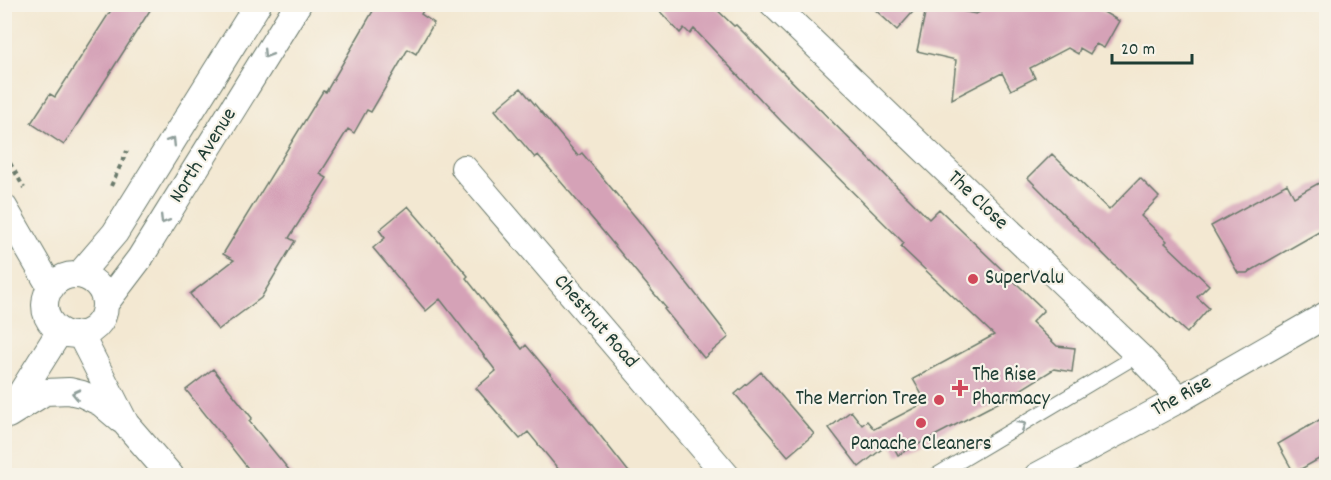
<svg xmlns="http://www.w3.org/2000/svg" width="1331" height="480" font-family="Dekko,sans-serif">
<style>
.building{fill:#d5a2b7}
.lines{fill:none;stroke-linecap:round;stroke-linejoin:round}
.service-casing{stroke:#69796b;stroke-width:16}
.minor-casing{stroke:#69796b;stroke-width:28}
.path{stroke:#69796b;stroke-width:4;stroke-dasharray:4.5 4.5;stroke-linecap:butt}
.service{stroke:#fff;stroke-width:14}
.minor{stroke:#fff;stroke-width:26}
.oneway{stroke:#8f9e9a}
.poi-dot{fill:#d1495b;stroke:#f7f3e8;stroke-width:2}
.labels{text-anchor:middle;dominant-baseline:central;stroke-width:4.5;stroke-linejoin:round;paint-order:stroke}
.street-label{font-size:21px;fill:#1f3d34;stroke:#f7f3e8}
.poi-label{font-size:21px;fill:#1f3d34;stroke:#f7f3e8;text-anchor:start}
</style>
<rect width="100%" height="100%" fill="#f7f3e8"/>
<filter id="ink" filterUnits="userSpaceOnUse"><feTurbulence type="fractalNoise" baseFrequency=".0167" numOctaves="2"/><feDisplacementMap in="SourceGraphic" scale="12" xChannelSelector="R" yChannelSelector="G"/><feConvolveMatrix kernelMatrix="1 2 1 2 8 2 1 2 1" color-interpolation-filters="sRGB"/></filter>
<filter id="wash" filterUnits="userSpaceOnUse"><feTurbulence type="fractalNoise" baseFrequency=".008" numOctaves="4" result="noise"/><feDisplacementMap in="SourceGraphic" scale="24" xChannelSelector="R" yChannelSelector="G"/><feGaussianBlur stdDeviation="1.35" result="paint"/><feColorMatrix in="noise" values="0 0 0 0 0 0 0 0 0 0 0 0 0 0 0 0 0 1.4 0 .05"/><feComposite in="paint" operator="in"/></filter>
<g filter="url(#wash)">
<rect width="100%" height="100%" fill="#f3e8d2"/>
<g id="blocks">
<path class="building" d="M115,4H154L64,145L31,123L50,94L55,97Z
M377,4H427L421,14L434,23L416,54L408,49L371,112L367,110L354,133L348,129L320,174L327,178L289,238L295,241L261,298L218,330L190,294L234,260L223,254L323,91L326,92Z
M653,4H711L734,26L736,25L929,219L939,209L1044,310L1032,322L1057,346L1075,348L1072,372L1054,369L1007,398L898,455L891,442L859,467L829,428L851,411L862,425L867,421L874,429L926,402L913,379L994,335L901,247L904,243L781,121L694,29L690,34L684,28L680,33Z
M869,4H920L897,30Z
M927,4L976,14L995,4H1090L1119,21L1104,48L1096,44L1090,54L1080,48L1078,54L1068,48L1030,68L1035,78L1011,90L1002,73L952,99L956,60L917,51Z
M521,88L578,156L582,153L638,220L729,337L704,358L664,309L666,308L596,223L538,155L535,158L495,110Z
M1052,154L1109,210L1140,178L1159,197L1141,216L1167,241L1165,243L1209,285L1197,297L1209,308L1187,333L1135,286L1028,178Z
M1326,179V228L1247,273H1238L1211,226L1287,184L1294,197Z
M408,206L468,276L466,278L522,349L526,345L569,396L632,476H564L528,432L520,439L476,388L496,371L440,299L426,311L373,248L385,238L379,230Z
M213,369L252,418L249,421L294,476H254L186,390Z
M761,372L814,434L788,456L735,394Z
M1326,416V455L1294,473L1278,444Z"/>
</g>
</g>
<g filter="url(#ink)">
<use href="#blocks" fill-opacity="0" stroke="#69796b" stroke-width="1.5"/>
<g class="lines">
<defs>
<path id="service" d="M935,476L1138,355"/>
<path id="minor" d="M773,4L1138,355L1180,399
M464,168L727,476
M4,207L51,288
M79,275L115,233L258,4
M45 305a30 30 0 1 1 60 0a30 30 0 1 1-60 0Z
M105,304L140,258L298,4
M80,334L126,424L171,476
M11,409L60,331
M8,415L45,392L69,391L82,394L101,403L121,420
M1037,476L1180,399L1326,315"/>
</defs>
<use href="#service" class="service-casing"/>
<use href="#minor" class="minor-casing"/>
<path class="path" d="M10,163L24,188
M111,186L127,151"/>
<use href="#service" class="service"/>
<use href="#minor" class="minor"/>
</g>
<defs><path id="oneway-chevron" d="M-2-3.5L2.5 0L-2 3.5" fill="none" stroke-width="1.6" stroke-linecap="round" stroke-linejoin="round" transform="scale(1.5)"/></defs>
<g class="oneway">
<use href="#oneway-chevron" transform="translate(267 54) rotate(122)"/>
<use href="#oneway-chevron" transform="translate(172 141) rotate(-58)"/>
<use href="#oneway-chevron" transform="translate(164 220) rotate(122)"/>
<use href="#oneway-chevron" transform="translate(76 394) rotate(-167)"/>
<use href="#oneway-chevron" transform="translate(1022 425) rotate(-31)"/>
</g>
</g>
<g class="poi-dot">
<circle cx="973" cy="279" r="6"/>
<path d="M957 379h6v6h6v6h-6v6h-6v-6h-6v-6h6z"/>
<circle cx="939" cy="400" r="6"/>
<circle cx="921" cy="423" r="6"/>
</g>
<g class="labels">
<g class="street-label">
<text transform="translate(204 156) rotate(-58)">North Avenue</text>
<text transform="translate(977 201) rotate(44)">The Close</text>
<text transform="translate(595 322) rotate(49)">Chestnut Road</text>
<text transform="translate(1182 397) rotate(-29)">The Rise</text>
</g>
<g class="poi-label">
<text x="985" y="279">SuperValu</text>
<text x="972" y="376">The Rise<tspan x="972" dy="24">Pharmacy</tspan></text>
<text x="927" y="400" text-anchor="end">The Merrion Tree</text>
<text x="921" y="445" text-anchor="middle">Panache Cleaners</text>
</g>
</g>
<rect width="1331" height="480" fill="none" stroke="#f7f3e8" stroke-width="24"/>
<path d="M1112 54v9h80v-9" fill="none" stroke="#1f3d34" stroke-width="3"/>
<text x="1121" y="54" font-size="18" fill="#1f3d34" stroke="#f7f3e8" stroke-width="4.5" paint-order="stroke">20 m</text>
</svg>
